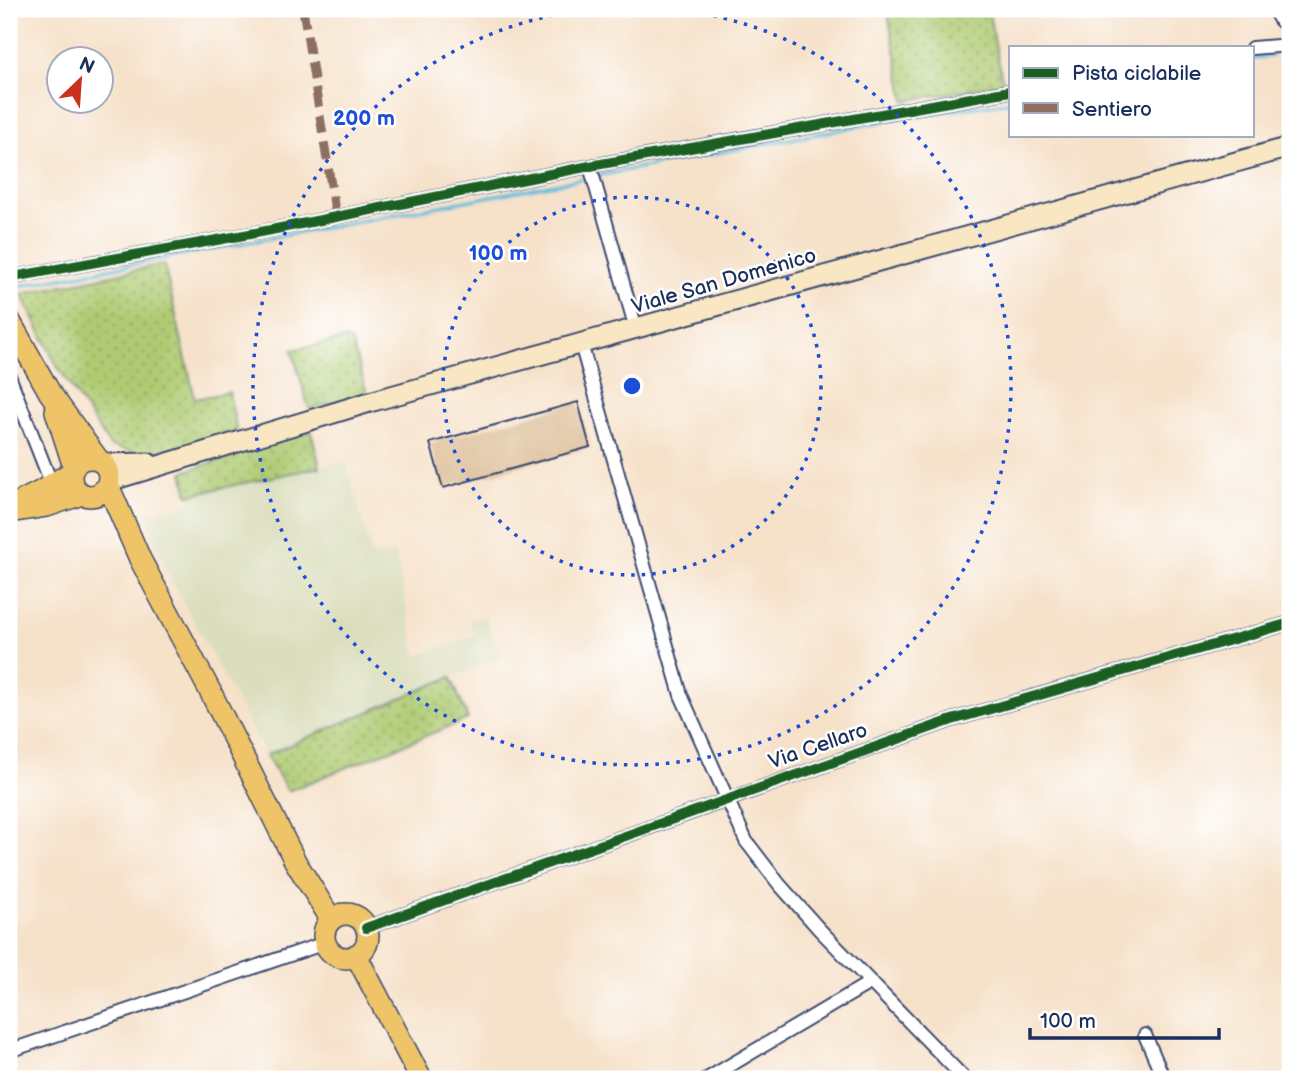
<svg xmlns="http://www.w3.org/2000/svg" width="1299" height="1088" font-family="'Balsamiq Sans',sans-serif">
<style>
.built{fill:#dbdebd}
.grass{fill:url(#grass-dots);stroke:#657d68;stroke-width:2}
.lines{fill:none;stroke-linecap:round;stroke-linejoin:round}
.stream{stroke:#5ebedc;stroke-width:3.5}
.building{fill:#dbbb93}
.street-casing{stroke:#3c4a6e;stroke-width:16}
.secondary-casing{stroke:#3c4a6e;stroke-width:23}
.primary-casing{stroke:#3c4a6e;stroke-width:24}
.street{stroke:#fff;stroke-width:12}
.secondary{stroke:#f9e7c3;stroke-width:19}
.primary{stroke:#efc469;stroke-width:21}
.quiet{stroke:#8d6e63;stroke-width:9;stroke-dasharray:18 9;stroke-linecap:butt}
.cycleway-casing{stroke:#fff;stroke-width:15}
.cycleway{stroke:#1b5e20;stroke-width:10}
.ring{fill:none;stroke:#1d4ed8;stroke-width:3.5;stroke-dasharray:3.5 7}
.labels{text-anchor:middle;dominant-baseline:central;stroke-width:5;stroke-linejoin:round;paint-order:stroke}
.street-label{font-size:21px;fill:#1b2f5e;stroke:#fff}
.centre{fill:#1d4ed8;stroke:#fff;stroke-width:3.5}
.ring-label{font-size:21px;text-anchor:middle;font-weight:bold;fill:#1d4ed8;stroke:#fff;stroke-width:5;stroke-linejoin:round;paint-order:stroke}
</style>
<defs>
<pattern id="grass-dots" width="8" height="8" patternUnits="userSpaceOnUse" patternTransform="scale(1.75)"><rect width="8" height="8" fill="#afcb72"/><path d="M2 2h.1M6 6h.1" fill="none" stroke="#8ea561" stroke-width="1.8" stroke-linecap="round"/></pattern>
</defs>
<rect width="100%" height="100%" fill="#fff"/>
<filter id="ink" filterUnits="userSpaceOnUse"><feTurbulence type="fractalNoise" baseFrequency=".0143" numOctaves="2"/><feDisplacementMap in="SourceGraphic" scale="14" xChannelSelector="R" yChannelSelector="G"/><feConvolveMatrix kernelMatrix="1 2 1 2 8 2 1 2 1" color-interpolation-filters="sRGB"/></filter>
<filter id="wash" filterUnits="userSpaceOnUse"><feTurbulence type="fractalNoise" baseFrequency=".00686" numOctaves="4" result="noise"/><feDisplacementMap in="SourceGraphic" scale="28" xChannelSelector="R" yChannelSelector="G"/><feGaussianBlur stdDeviation="1.57" result="paint"/><feColorMatrix in="noise" values="0 0 0 0 0 0 0 0 0 0 0 0 0 0 0 0 0 1.4 0 .05"/><feComposite in="paint" operator="in"/></filter>
<g filter="url(#wash)">
<rect width="100%" height="100%" fill="#f6e1c9"/>
<path class="built" d="M346,461L372,555L395,554L417,656L475,635L469,621L485,615L501,657L266,755L165,568L147,514L190,504L188,495Z"/>
<path class="grass" d="M887,9H988L1003,83L905,101Z
M164,264L195,399L229,392L237,431L145,455L110,446L57,366L22,294Z
M346,339L351,341L353,346L367,393L309,409L292,350Z
M311,431L320,467L188,495L183,472Z
M451,677L468,719L288,791L266,755Z"/>
<g class="lines">
<path class="stream" d="M1252,59L1272,56
M9,288L912,116L1010,102"/>
</g>
<g id="blocks">
<path class="building" d="M578,402L590,447L443,488L430,443Z"/>
</g>
</g>
<g filter="url(#ink)">
<use href="#blocks" fill-opacity="0" stroke="#3c4a6e" stroke-width="2"/>
<g class="lines">
<defs>
<path id="street" d="M1273,9L1280,20L1290,28
M1252,48L1290,45
M590,166L636,329
M9,273L19,276L261,232L590,166L1010,91
M581,344L681,695L746,841L779,884L819,929L965,1079
M9,376L52,485
M366,928L952,720L1290,623
M1145,1035L1164,1079
M9,1051L325,943
M707,1079L871,982"/>
<path id="secondary" d="M103,464L148,463
M109,481L373,401L1290,147"/>
<path id="primary" d="M9,320L50,393L99,461
M56,411L74,467
M71 477a19 19 0 1 1 38 0a19 19 0 1 1-38 0Z
M108,485L140,559L210,691L295,861L331,919
M16,504L40,492L72,472
M9,512L47,506L82,494
M324 936a22 22 0 1 1 44 0a22 22 0 1 1-44 0Z
M356,955L421,1079"/>
</defs>
<use href="#street" class="street-casing"/>
<use href="#secondary" class="secondary-casing"/>
<use href="#primary" class="primary-casing"/>
<use href="#street" class="street"/>
<use href="#secondary" class="secondary"/>
<use href="#primary" class="primary"/>
<path class="quiet" d="M303,9L336,217"/>
<defs>
<path id="cycleway" d="M9,273L19,276L261,232L590,166L1010,91
M366,928L952,720L1290,623"/>
</defs>
<use href="#cycleway" class="cycleway-casing"/>
<use href="#cycleway" class="cycleway"/>
</g>
</g>
<g class="ring">
<circle cx="632" cy="386" r="189"/>
<path d="M672 9A379 379 0 1 1 592 9"/>
</g>
<g class="labels">
<g class="street-label">
<text transform="translate(724 281) rotate(-16)">Viale San Domenico</text>
<text transform="translate(818 746) rotate(-19)">Via Cellaro</text>
</g>
</g>
<circle cx="632" cy="386" r="10" class="centre"/>
<g class="ring-label">
<text x="364" y="125">200 m</text>
<text x="498" y="260">100 m</text>
</g>
<rect width="1299" height="1088" fill="none" stroke="#fff" stroke-width="35"/>
<rect x="1009" y="46" width="245" height="91" fill="#ffffff" stroke="#a4acbf" stroke-width="2"/>
<rect x="1023" y="68" width="35" height="10" fill="#1b5e20" stroke="#a4acbf" stroke-width="2"/>
<text x="1072" y="80" font-size="21" fill="#1b2f5e">Pista ciclabile</text>
<rect x="1023" y="103" width="35" height="10" fill="#8d6e63" stroke="#a4acbf" stroke-width="2"/>
<text x="1072" y="116" font-size="21" fill="#1b2f5e">Sentiero</text>
<g transform="translate(80 80) rotate(25)"><circle r="33" fill="#ffffff" stroke="#a4acbf" stroke-width="2"/>
<path d="M0-5L12 26L0 18L-12 26Z" fill="#c8321e"/>
<text y="-10" font-size="19" font-weight="bold" text-anchor="middle" fill="#1b2f5e">N</text>
</g>
<path d="M1030 1028v10h189v-10" fill="none" stroke="#1b2f5e" stroke-width="3.5"/>
<text x="1040" y="1028" font-size="21" fill="#1b2f5e" stroke="#ffffff" stroke-width="5" paint-order="stroke">100 m</text>
</svg>
